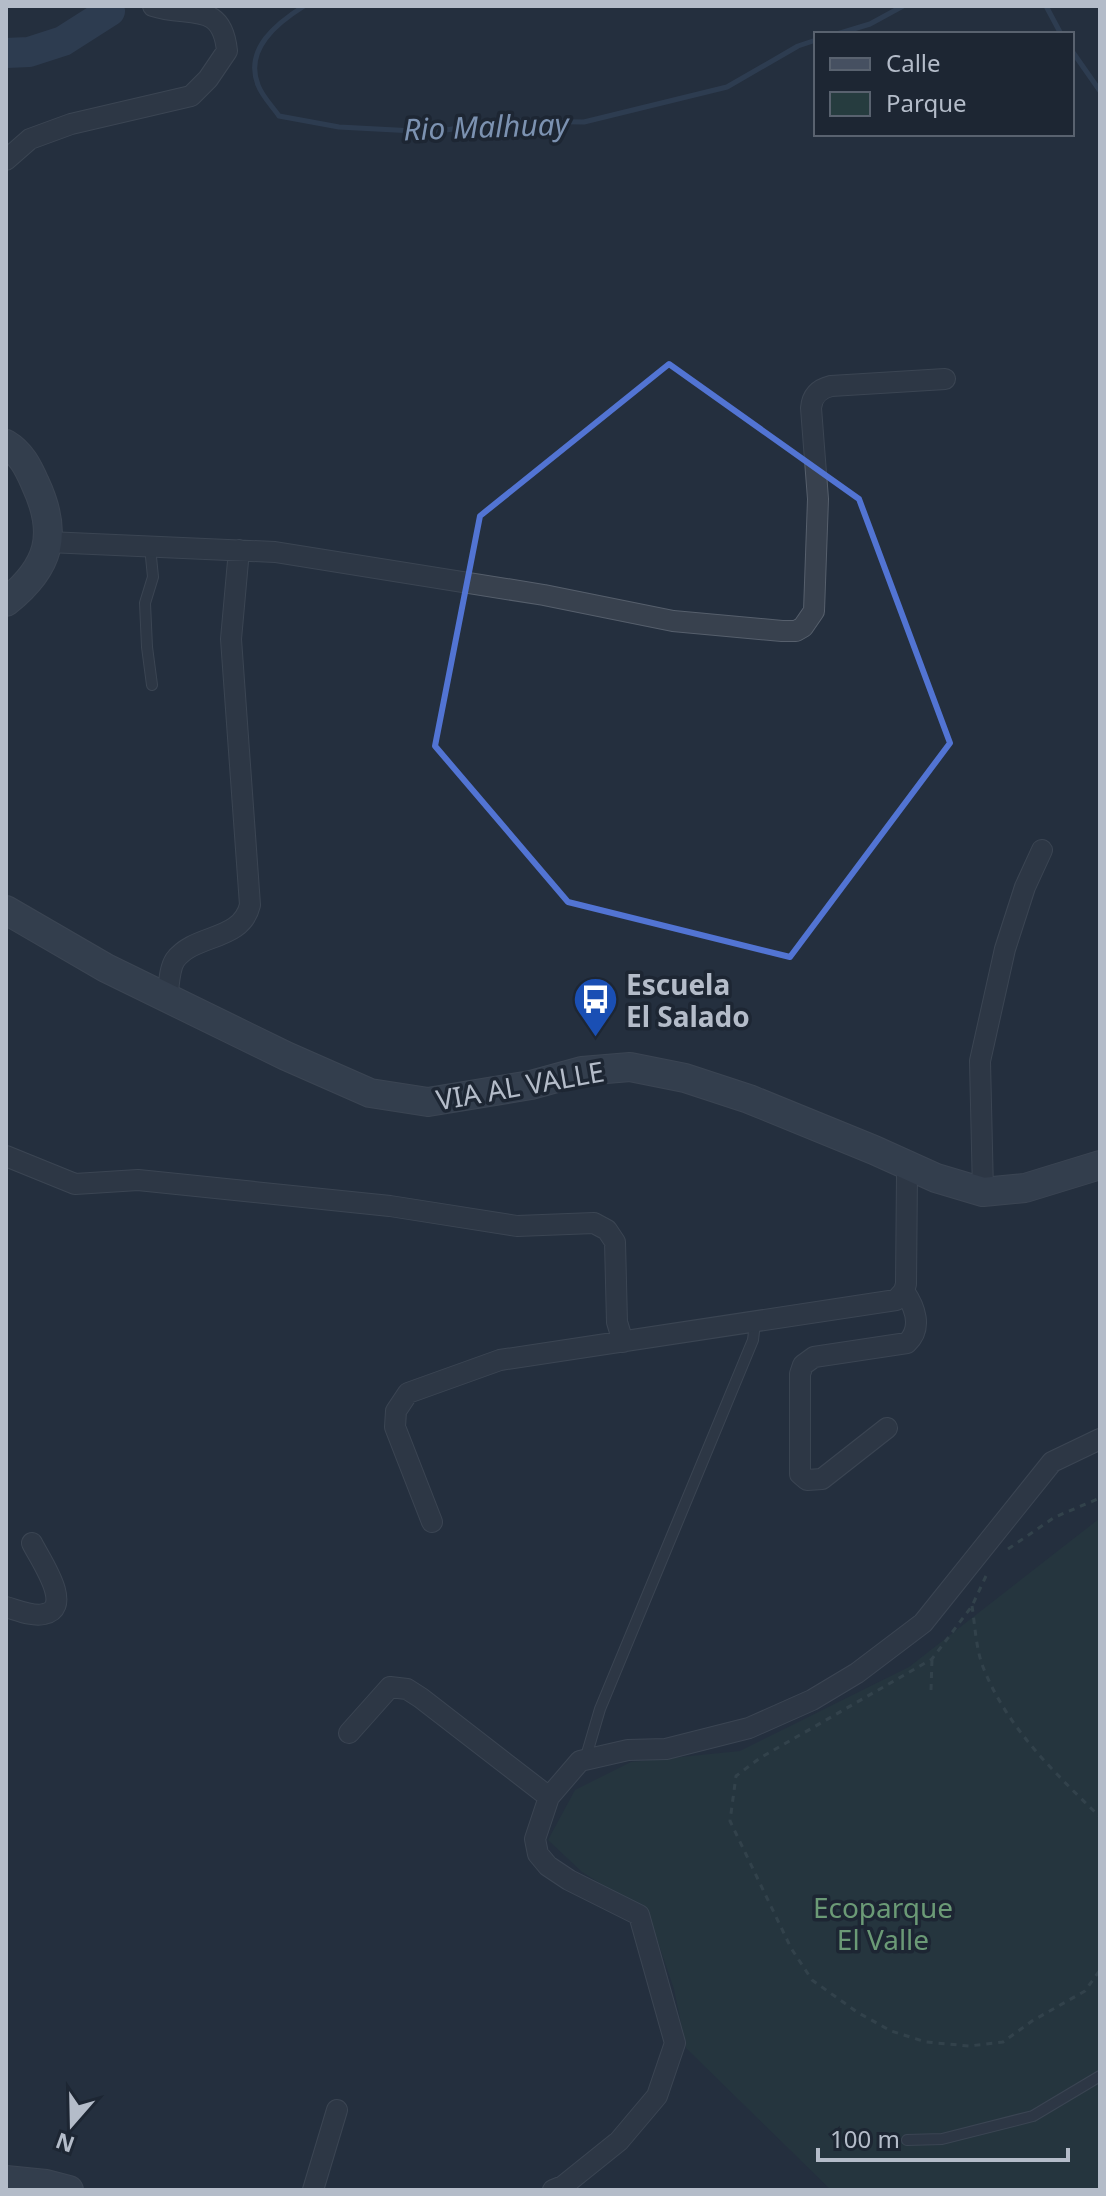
<svg xmlns="http://www.w3.org/2000/svg" width="1106" height="2196" font-family="'Noto Sans',sans-serif">
<style>
.green{fill:#263c3f}
.lines{fill:none;stroke-linecap:round;stroke-linejoin:round}
.stream{stroke:#394c67;stroke-width:5}
.river{stroke:#394c67;stroke-width:30}
.lane-casing{stroke:#565f6c;stroke-width:12}
.street-casing{stroke:#565f6c;stroke-width:22}
.secondary-casing{stroke:#565f6c;stroke-width:30}
.path{stroke:#44595c;stroke-width:3;stroke-dasharray:6 6;stroke-linecap:butt}
.lane{stroke:#38414e;stroke-width:10}
.street{stroke:#38414e;stroke-width:20}
.secondary{stroke:#465061;stroke-width:28}
.marked{fill:none;stroke:#5274d3;stroke-width:6;stroke-linejoin:round}
.labels{text-anchor:middle;dominant-baseline:central;stroke-width:7;stroke-linejoin:round;paint-order:stroke}
.poi-label{font-size:28px;font-weight:bold;fill:#b4bcc9;stroke:#1d2633;text-anchor:start}
.street-label{font-size:28px;fill:#b4bcc9;stroke:#1d2633}
.park-label{font-size:28px;fill:#6b9a76;stroke:#1d2633}
.water-label{font-size:30px;font-style:italic;fill:#7c92b1;stroke:#1d2633}
</style>
<rect width="100%" height="100%" fill="#242f3e"/>
<path class="green" d="M1100,1518V2190H831L686,2048L674,1989L648,1913L582,1872L548,1840L575,1790L631,1762L740,1751L909,1667Z"/>
<g class="lines">
<path class="stream" d="M304,6C277,23 244,49 258,85C262,96 272,106 279,116L339,127L433,132L504,121L584,122L727,87L798,46L816,40
M1046,6L1061,34
M837,34L870,24L903,6
M1072,51L1100,91"/>
<path class="river" d="M6,53L29,52L63,41L110,11"/>
<defs>
<path id="lane" d="M150,547L153,577L145,603L147,647L152,685
M585,1760L600,1709L753,1340L755,1323
M907,2140L942,2139L1033,2116L1100,2076"/>
<path id="street" d="M6,160L30,139L71,124L191,96L208,79L227,51C222,0 189,18 153,6
M48,542L275,552L544,595L673,621L782,631H796L803,627L814,611L818,499L811,408C812,396 819,389 831,386L945,379
M167,998C169,987 169,969 175,960C195,933 241,942 250,905L231,639L239,550
M6,1156L75,1184L138,1180L390,1206L517,1226L594,1223L607,1230L615,1242L617,1322L623,1342
M983,1192L980,1061L1005,949L1025,887L1042,850
M887,1428L822,1479L807,1480L800,1474V1374L803,1365L814,1357L907,1343C923,1328 915,1307 904,1291
M432,1522L395,1427L396,1411L408,1393L500,1360L896,1300L904,1291L906,1284L907,1175L912,1168
M6,1607C17,1610 33,1617 44,1614C75,1608 39,1558 32,1543
M349,1733L390,1687L407,1689L421,1698L549,1797
M313,2190L337,2110
M553,2190L563,2186L619,2141L657,2096L675,2043L639,1915L569,1880L548,1866L538,1854L535,1839L549,1797L580,1761L628,1750L666,1749L749,1728L812,1700L857,1673L923,1623L1052,1462L1100,1439"/>
<path id="secondary" d="M6,444C21,453 28,467 35,483C59,534 50,567 6,602
M6,910L106,968L286,1056L370,1093L428,1102L531,1085L582,1071L630,1067L685,1078L749,1099L874,1150L936,1178L983,1192L1025,1188L1100,1165
M6,2180L46,2184L69,2190"/>
</defs>
<use href="#lane" class="lane-casing"/>
<use href="#street" class="street-casing"/>
<use href="#secondary" class="secondary-casing"/>
<path class="path" d="M1008,1549L1055,1517L1100,1498
M986,1576L972,1606L932,1659L760,1758L736,1776L730,1821L791,1948L812,1980L857,2012L891,2031L926,2042L969,2046L1003,2042L1032,2021L1085,1991L1100,1970
M972,1606C975,1625 976,1649 983,1667C1007,1728 1054,1772 1100,1817
M931,1690L932,1659"/>
<use href="#lane" class="lane"/>
<use href="#street" class="street"/>
<use href="#secondary" class="secondary"/>
</g>
<path d="M0 0H1106V2196H0ZM669,364L859,499L950,743L790,957L568,902L435,746L480,516Z" fill="#242f3e" fill-opacity=".55" fill-rule="evenodd"/>
<path class="marked" d="M669,364L859,499L950,743L790,957L568,902L435,746L480,516Z"/>
<defs>
<symbol id="bus-pin" viewBox="-11 -11 22 30"><path d="M0 17L-7.5 6A9.5 9.5 0 1 1 7.5 6Z" fill="#1a4fb4" stroke="#1d2633"/><path d="M-5-6H5V4H4V6H2V4H-2V6H-4V4H-5ZM-3.5-4V0h7V-4ZM-3.5 1.2v1.5H-2V1.2ZM2 1.2v1.5H3.5V1.2Z" fill="#fff"/></symbol>
</defs>
<g fill-rule="evenodd">
<use href="#bus-pin" x="570" y="974" width="51" height="69"/>
</g>
<g class="labels">
<g class="poi-label">
<text x="626" y="984">Escuela<tspan x="626" dy="32">El Salado</tspan></text>
</g>
<g class="street-label">
<text transform="translate(520 1085) rotate(-10)">VIA AL VALLE</text>
</g>
<g class="park-label">
<text x="883" y="1907">Ecoparque<tspan x="883" dy="32">El Valle</tspan></text>
</g>
<g class="water-label">
<text transform="translate(486 126) rotate(-2)">Rio Malhuay</text>
</g>
</g>
<rect width="1106" height="2196" fill="none" stroke="#b4bcc9" stroke-width="16"/>
<rect x="814" y="32" width="260" height="104" fill="#1d2633" stroke="#59626f" stroke-width="2"/>
<rect x="830" y="58" width="40" height="12" fill="#465061" stroke="#59626f" stroke-width="2"/>
<text x="886" y="72" font-size="24" fill="#b4bcc9">Calle</text>
<rect x="830" y="92" width="40" height="24" fill="#263c3f" stroke="#59626f" stroke-width="2"/>
<text x="886" y="112" font-size="24" fill="#b4bcc9">Parque</text>
<g transform="translate(72 2124) rotate(200)" stroke="#1d2633" stroke-width="6" paint-order="stroke">
<path d="M0-6L14 30L0 20L-14 30Z" fill="#b4bcc9"/>
<text y="-12" font-size="22" font-weight="bold" text-anchor="middle" fill="#b4bcc9">N</text>
</g>
<path d="M818 2148v12h250v-12" fill="none" stroke="#b4bcc9" stroke-width="4"/>
<text x="830" y="2148" font-size="24" fill="#b4bcc9" stroke="#1d2633" stroke-width="6" paint-order="stroke">100 m</text>
</svg>
